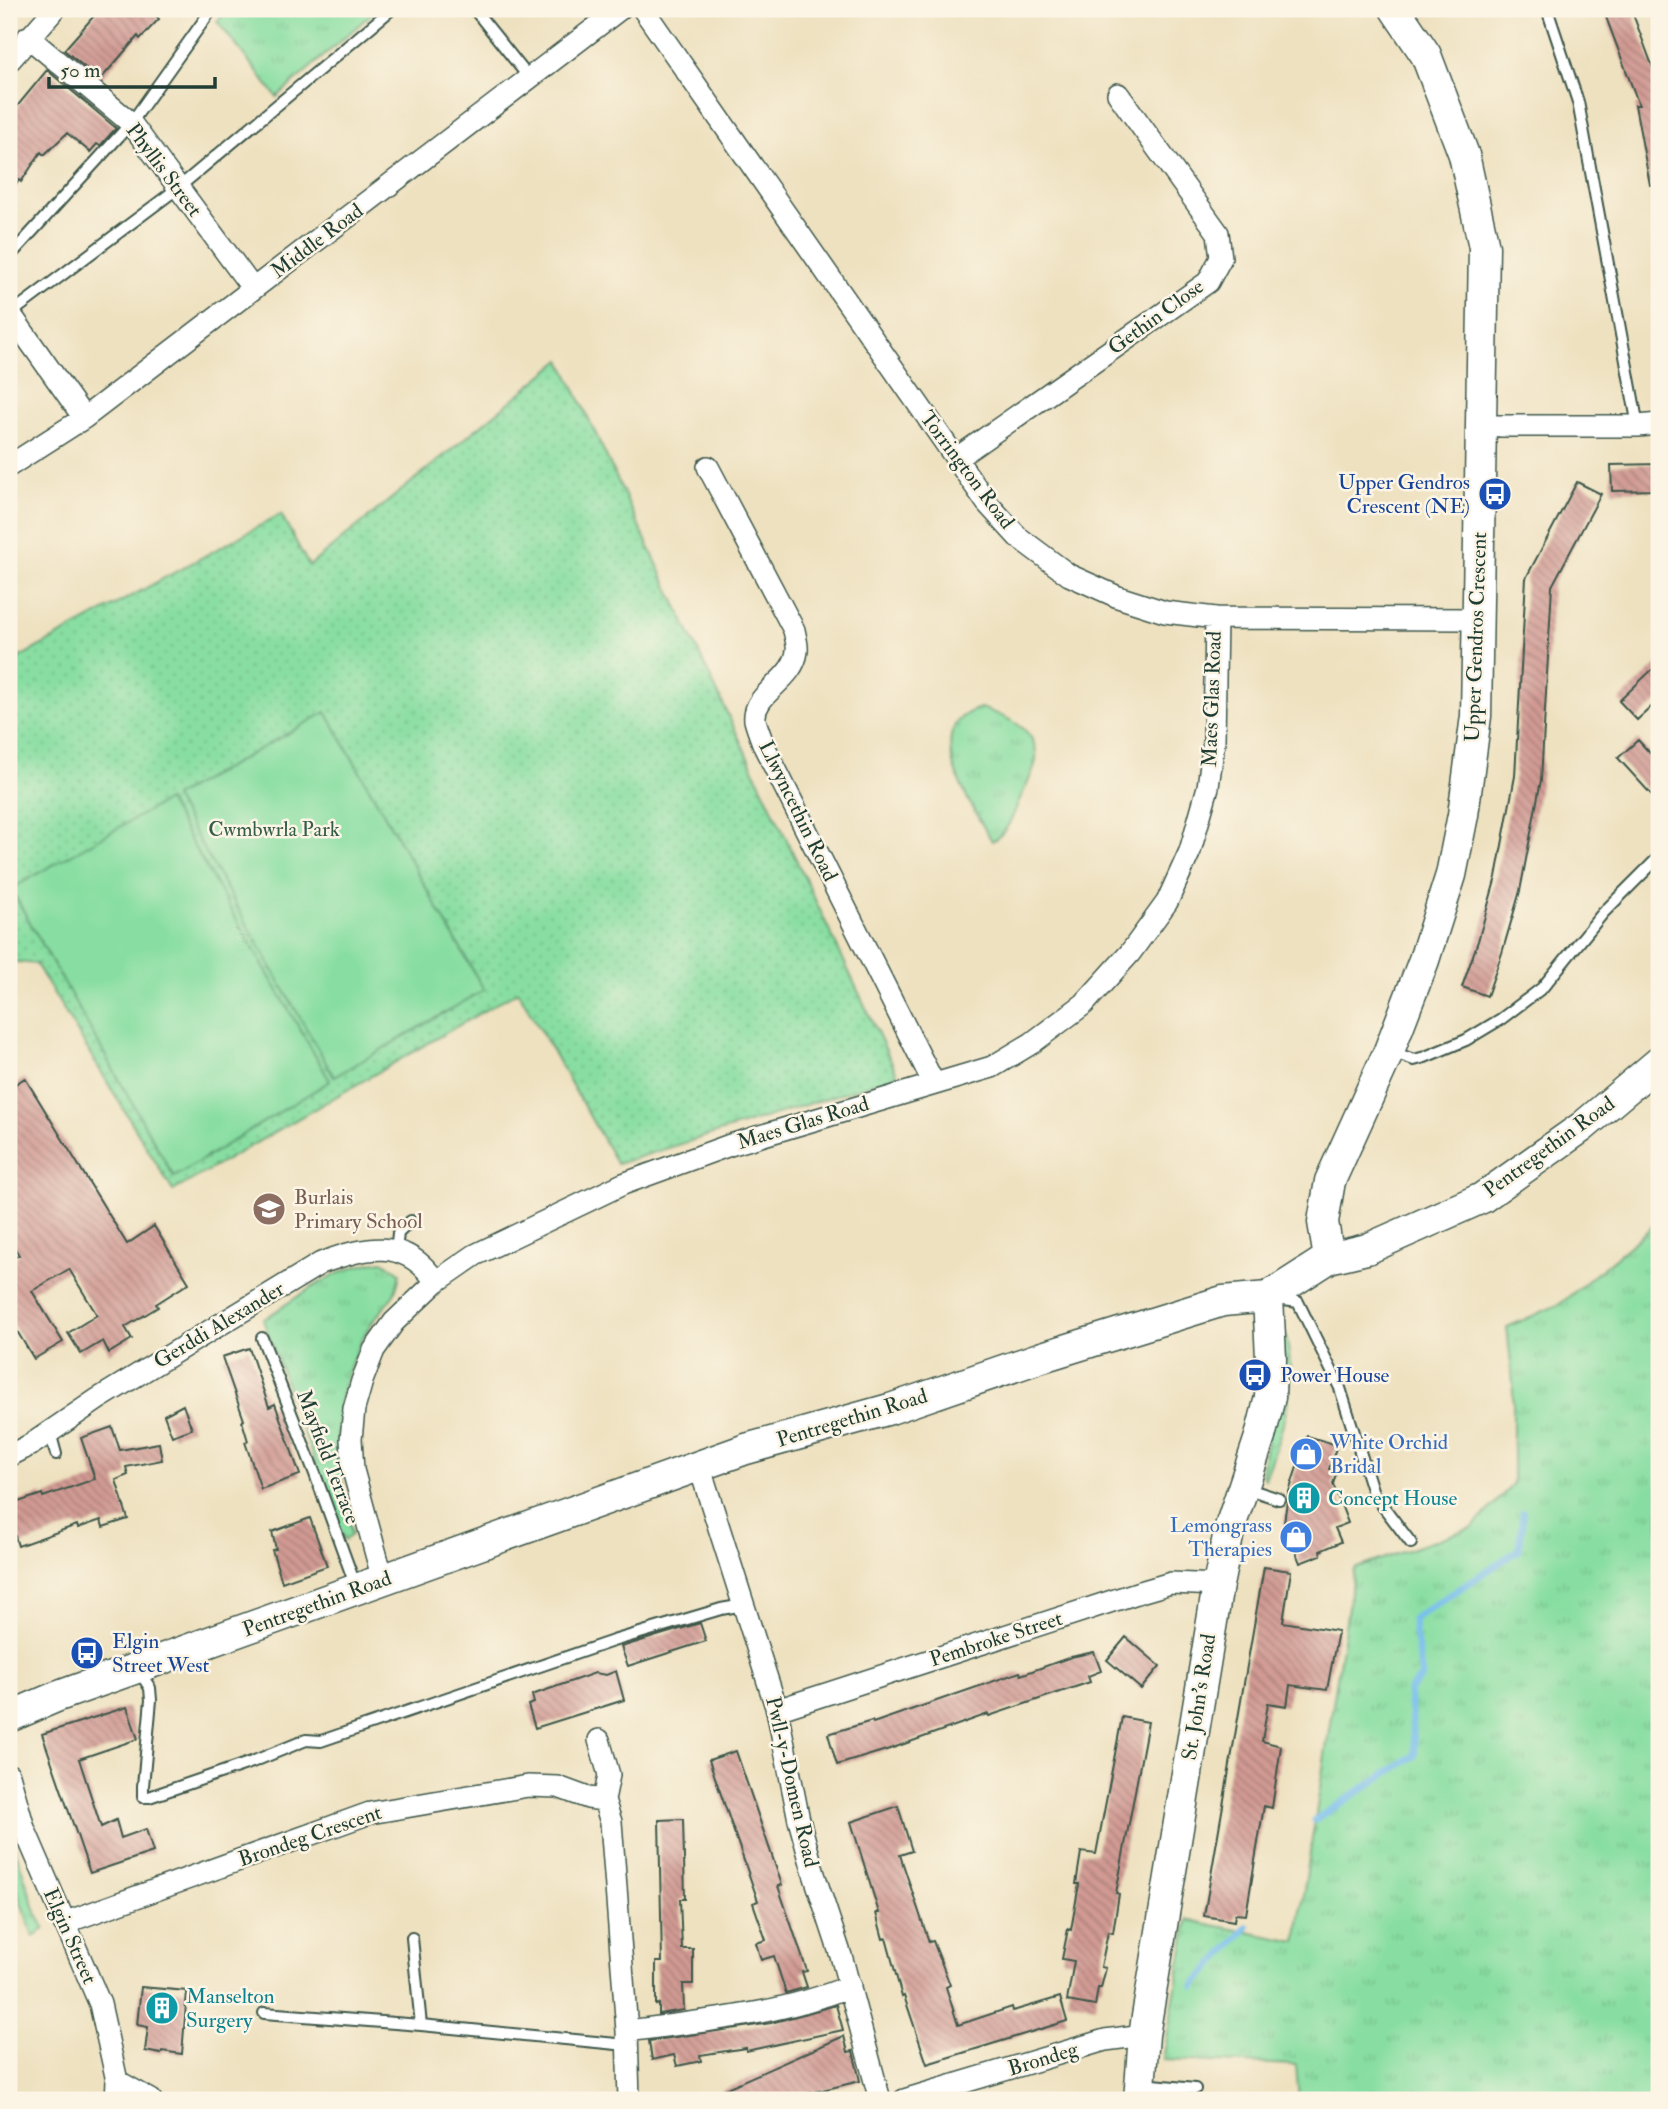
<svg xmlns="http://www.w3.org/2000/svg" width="1668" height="2109" font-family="'IM FELL Double Pica',serif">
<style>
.grass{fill:url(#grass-tufts);stroke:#548e6b;stroke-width:2}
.park{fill:url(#park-dots);stroke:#548e6b;stroke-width:2}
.garden{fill:#88dea2;stroke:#548e6b;stroke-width:2}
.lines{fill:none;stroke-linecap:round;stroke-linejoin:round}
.stream{stroke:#76bded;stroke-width:7}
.building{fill:url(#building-back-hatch)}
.lane-casing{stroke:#3e5649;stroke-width:14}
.street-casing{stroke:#3e5649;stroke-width:24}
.secondary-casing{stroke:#3e5649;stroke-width:33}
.lane{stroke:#fff;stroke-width:10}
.street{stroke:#fff;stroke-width:21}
.secondary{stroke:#fff;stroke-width:30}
.labels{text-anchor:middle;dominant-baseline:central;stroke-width:5;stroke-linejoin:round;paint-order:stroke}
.street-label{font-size:21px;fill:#1f3d34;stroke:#fcf5e5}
.transit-label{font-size:21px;fill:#164399;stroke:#fcf5e5;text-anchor:start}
.park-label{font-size:21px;fill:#345d4a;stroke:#fcf5e5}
.education-label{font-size:21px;fill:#785e54;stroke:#fcf5e5;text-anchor:start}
.shop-label{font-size:21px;fill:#366cbe;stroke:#fcf5e5;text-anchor:start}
.culture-label{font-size:21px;fill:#0d838f;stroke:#fcf5e5;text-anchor:start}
</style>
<defs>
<pattern id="grass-tufts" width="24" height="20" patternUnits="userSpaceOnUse" patternTransform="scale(1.75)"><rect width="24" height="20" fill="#88dea2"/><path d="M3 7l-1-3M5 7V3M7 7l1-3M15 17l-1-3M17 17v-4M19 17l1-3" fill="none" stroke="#75bf8c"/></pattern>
<pattern id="park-dots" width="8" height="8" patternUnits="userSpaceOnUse" patternTransform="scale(1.75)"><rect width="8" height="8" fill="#88dea2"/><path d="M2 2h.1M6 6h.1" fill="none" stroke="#75bf8c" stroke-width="1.8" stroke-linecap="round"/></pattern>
<pattern id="building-back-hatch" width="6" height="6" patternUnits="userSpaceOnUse" patternTransform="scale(1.75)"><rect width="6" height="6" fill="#d19a93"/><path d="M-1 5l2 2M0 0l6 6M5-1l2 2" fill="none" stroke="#a97f79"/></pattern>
</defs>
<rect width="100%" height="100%" fill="#fcf5e5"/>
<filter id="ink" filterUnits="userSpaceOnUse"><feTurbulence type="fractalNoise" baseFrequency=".0143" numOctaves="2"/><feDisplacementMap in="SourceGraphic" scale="14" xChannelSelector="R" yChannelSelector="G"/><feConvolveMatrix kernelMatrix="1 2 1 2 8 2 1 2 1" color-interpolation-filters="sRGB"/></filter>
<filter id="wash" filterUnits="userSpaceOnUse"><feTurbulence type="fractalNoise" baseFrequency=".00686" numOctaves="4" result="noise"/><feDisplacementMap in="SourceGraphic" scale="28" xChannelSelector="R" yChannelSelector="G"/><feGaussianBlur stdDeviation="1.57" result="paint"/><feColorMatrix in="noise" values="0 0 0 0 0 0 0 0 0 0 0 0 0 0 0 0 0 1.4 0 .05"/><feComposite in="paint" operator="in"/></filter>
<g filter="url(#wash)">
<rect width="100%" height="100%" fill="#eee1c0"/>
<path class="grass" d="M230,9H377L277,97L217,21Z
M981,708C1006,717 1039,728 1036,760C1034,773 1024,789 1019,801C1013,816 1007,834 992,841C973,808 915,725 981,708Z
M1659,1221V2100H1299L1296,2065L1163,2060L1188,1920L1296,1942L1354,1569L1473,1527L1513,1484V1383L1507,1327L1560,1304Z
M383,1261L400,1273C395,1306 379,1307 366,1332C325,1408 336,1453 352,1534L345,1540L340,1531L263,1320C301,1295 336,1266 383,1261Z
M1280,1336L1286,1337C1298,1386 1282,1433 1265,1479L1262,1475Z
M11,1836L37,1915L45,1929L33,1936L9,1868Z"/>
<path class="park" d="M561,360L898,1076L617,1164L518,991L173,1191L36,964L9,961V663L281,514L309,566Z"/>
<path class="garden" d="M326,712L484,990L334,1077L174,797Z
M167,800L330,1081L174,1177L11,889Z"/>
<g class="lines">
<path class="stream" d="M1315,1820L1415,1755L1409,1690L1422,1677L1413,1619L1519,1550L1523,1513
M1194,1986L1247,1927"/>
</g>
<g id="blocks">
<path class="building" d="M100,9H150L159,19L140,39L138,36L100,80L64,50Z
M1603,9H1631L1659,84V184L1650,185L1635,105H1639Z
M47,70L116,128L100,146L97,144L90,152L67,133L44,155L41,152L21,182L19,180L9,195V116Z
M1659,464V490L1612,491L1611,465Z
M1577,482L1601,494L1552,586L1541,780L1520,891L1502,953L1487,996L1462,987L1478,941L1496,877L1515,776L1526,578Z
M1659,663V700L1637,720L1619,701Z
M1638,740L1659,763V803L1618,758Z
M25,1078L127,1244L154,1226L189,1283L156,1304L158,1307L125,1327L132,1339L109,1353L103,1341L81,1354L68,1333L97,1315L69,1269L32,1291L63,1342L34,1359L9,1318V1261L19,1255L9,1239V1088Z
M249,1348L269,1407L275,1404L300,1475L261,1489L245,1442L248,1441L242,1421L244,1420L222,1357Z
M183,1405L192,1429L172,1436L164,1415Z
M112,1427L120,1450L159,1443L162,1460L126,1467L128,1475L116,1480L128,1519L103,1527L101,1520L78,1528L77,1525L18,1546L14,1533L9,1534V1505L42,1494L43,1497L95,1479L81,1438Z
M1307,1436L1337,1445L1329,1469L1337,1471L1333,1484L1348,1523L1335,1528L1341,1542L1320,1551L1321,1555L1300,1563L1284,1522L1288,1495Z
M310,1518L327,1566L282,1582L272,1550L276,1549L272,1532Z
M1264,1567L1291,1571L1283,1622L1338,1631L1327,1690L1290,1685L1287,1706L1268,1703L1262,1741L1281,1746L1272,1808L1264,1806L1246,1915L1235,1914L1234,1921L1204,1916Z
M700,1623L706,1641L628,1666L621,1647Z
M1126,1637L1160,1666L1141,1689L1107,1660Z
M1094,1652L1101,1671L1088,1676L1090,1682L989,1716L988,1714L893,1748L837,1765L828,1734L872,1721L873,1723L1020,1672L1021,1675L1071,1657Z
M616,1671L624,1700L535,1728L528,1705L534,1703L532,1695L595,1673L606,1675Z
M127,1707L138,1739L79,1759L101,1827L116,1820L121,1838L146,1829L153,1852L90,1873L42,1734Z
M1122,1717L1148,1722L1116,1893L1119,1894L1113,1933L1108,1932L1101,1967L1106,1968L1101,1988H1098L1095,2006L1067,2001L1074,1961L1062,1959L1068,1929L1071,1930L1079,1884H1076L1081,1852L1096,1854Z
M736,1751L782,1885L778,1886L807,1971L802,1972L807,1987L786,1993L774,1956L761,1960L756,1943L766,1940L753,1903L758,1901L709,1760Z
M898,1806L912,1851L900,1855L929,1942L933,1941L950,1985L946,1987L958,2025L1012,2007L1013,2011L1060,1997L1067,2021L927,2064L904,1996L902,1997L886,1938L883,1939L876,1913H879L851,1822Z
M683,1819L685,1899H680L682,1949H693V1984H683L684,2010L659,2014V2004L656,2005V1962H662L659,1820Z
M141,1987L187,1991L182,2054L162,2051L161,2054L145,2051L148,2027L137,2025Z
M836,2005L843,2030L746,2051V2048L700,2055L701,2061L677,2066L674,2055L652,2060L649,2041L771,2023Z
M844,2036L848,2052L853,2051L860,2081L781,2100H700Z"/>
</g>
</g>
<g filter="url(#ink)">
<use href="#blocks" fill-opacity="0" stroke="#3e5649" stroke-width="2"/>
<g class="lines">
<defs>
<path id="lane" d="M474,9L530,79
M1547,9L1578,102L1638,426
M9,257L131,123L212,9
M10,314L178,188L392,9
M1392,1052L1414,1060L1425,1057L1466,1040L1501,1019L1542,988L1603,913L1659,857
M396,1251L398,1233L411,1221
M1277,1299L1298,1302L1340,1388L1373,1493L1411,1543
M262,1338L315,1474L356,1587
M50,1432L56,1454
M1245,1488L1279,1499
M139,1671L150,1688L151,1700L143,1786V1797H149L252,1762L306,1740L321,1741L613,1641L721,1609L744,1605
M412,1938L421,2025
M264,2013L421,2025L627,2045
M1143,2084L1195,2089"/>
<path id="street" d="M643,9L987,503L1018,537L1069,575L1118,597L1165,612L1216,618L1477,619
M28,37L131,123L253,289
M9,61L55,9
M9,312L84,418
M1482,426H1638L1659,424
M957,458L1208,282L1221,258L1218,233L1118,94
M9,466L84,418L620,9
M708,467L794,630C795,636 798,645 797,651C794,681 752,693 755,720C757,728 761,738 764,746L934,1084
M9,1456L32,1444L98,1399L321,1263C365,1247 405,1236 436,1282
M699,1465L777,1710L799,1820L814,1874L842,1959L880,2100
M383,1580L353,1470L351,1439L354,1409L362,1381L374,1350L394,1322L436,1282L475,1255L623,1184L730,1145L992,1067L1032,1043L1084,1004L1130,953L1167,902L1190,851L1208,787L1214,741L1216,618
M777,1710L1140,1592L1171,1583L1218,1585
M599,1740L609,1775L604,1800L611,1822L627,2031L629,2100
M9,1775L24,1828L100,2004L117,2081L116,2100
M64,1923L370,1813L528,1786L558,1787L588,1798L604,1800
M627,2031C701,2021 780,2015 850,1986
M117,2081L151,2100
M904,2100L1105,2040L1144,2035"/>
<path id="secondary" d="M1329,1258L1323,1222L1330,1181L1389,1051L1424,960L1451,875L1463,815L1476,716L1484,247L1464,155L1426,55L1395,9
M9,1717L56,1697L746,1449L890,1409L1039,1358L1223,1301L1268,1297L1329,1258L1367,1249L1482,1198L1582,1127L1659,1062
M1139,2100L1144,2035L1218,1585L1230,1527L1260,1437L1270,1397L1271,1358L1268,1297"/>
</defs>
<use href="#lane" class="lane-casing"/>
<use href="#street" class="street-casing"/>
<use href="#secondary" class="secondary-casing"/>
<use href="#lane" class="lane"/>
<use href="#street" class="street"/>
<use href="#secondary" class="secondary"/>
</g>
</g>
<defs>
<symbol id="bus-disc" viewBox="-11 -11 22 22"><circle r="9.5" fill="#1a4fb4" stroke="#fcf5e5"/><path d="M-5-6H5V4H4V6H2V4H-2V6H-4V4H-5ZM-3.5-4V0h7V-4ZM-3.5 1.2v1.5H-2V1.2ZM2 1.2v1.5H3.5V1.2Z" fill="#fff"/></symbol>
<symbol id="school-disc" viewBox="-11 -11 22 22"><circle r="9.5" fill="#8d6e63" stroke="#fcf5e5"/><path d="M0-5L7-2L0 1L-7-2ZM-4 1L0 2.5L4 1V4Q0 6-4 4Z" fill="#fff"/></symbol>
<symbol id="shop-disc" viewBox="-11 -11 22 22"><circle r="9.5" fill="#3f7fe0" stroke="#fcf5e5"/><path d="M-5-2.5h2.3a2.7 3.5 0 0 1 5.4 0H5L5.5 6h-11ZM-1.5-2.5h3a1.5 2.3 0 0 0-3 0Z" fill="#fff"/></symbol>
<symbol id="building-disc" viewBox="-11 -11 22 22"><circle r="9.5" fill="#0f9aa8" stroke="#fcf5e5"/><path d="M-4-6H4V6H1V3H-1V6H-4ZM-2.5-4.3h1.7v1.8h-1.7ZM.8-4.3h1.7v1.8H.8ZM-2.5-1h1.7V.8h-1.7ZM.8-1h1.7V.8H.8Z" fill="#fff"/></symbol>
</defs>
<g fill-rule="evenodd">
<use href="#bus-disc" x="1476" y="475" width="38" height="38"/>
<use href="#school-disc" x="250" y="1190" width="38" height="38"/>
<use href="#bus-disc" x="1236" y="1356" width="38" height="38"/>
<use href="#shop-disc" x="1287" y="1435" width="38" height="38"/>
<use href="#building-disc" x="1285" y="1479" width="38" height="38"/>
<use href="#shop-disc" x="1277" y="1518" width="38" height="38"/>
<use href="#bus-disc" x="68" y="1634" width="38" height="38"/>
<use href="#building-disc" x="143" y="1989" width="38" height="38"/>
</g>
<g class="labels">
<g class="street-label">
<text transform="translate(164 170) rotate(53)">Phyllis Street</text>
<text transform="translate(317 241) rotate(-37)">Middle Road</text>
<text transform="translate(1156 317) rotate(-36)">Gethin Close</text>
<text transform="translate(967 470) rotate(53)">Torrington Road</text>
<text transform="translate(1476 637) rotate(-88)">Upper Gendros Crescent</text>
<text transform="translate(1212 699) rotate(-88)">Maes Glas Road</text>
<text transform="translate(798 811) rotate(64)">Llwyncethin Road</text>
<text transform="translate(803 1123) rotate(-17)">Maes Glas Road</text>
<text transform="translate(1549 1147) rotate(-36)">Pentregethin Road</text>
<text transform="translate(219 1325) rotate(-31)">Gerddi Alexander</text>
<text transform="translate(852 1418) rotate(-17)">Pentregethin Road</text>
<text transform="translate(328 1457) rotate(69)">Mayfield Terrace</text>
<text transform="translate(317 1604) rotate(-20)">Pentregethin Road</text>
<text transform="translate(996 1639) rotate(-18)">Pembroke Street</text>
<text transform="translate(1199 1697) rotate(-81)">St. John's Road</text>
<text transform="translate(792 1782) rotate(77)">Pwll-y-Domen Road</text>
<text transform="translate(310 1836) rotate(-19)">Brondeg Crescent</text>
<text transform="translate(70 1936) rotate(66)">Elgin Street</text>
<text transform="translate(1043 2059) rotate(-17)">Brondeg</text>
</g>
<g class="transit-label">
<text x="1470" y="482" text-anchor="end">Upper Gendros<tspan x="1470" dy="24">Crescent (NE)</tspan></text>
<text x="1280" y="1375">Power House</text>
<text x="112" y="1641">Elgin<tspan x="112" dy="24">Street West</tspan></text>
</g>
<g class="park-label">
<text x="274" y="829">Cwmbwrla Park</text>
</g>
<g class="education-label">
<text x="294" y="1197">Burlais<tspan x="294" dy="24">Primary School</tspan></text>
</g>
<g class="shop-label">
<text x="1330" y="1442">White Orchid<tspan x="1330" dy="24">Bridal</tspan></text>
<text x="1272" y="1525" text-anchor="end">Lemongrass<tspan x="1272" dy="24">Therapies</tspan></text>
</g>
<g class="culture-label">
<text x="1328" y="1498">Concept House</text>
<text x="186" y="1996">Manselton<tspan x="186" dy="24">Surgery</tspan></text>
</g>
</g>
<rect width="1668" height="2109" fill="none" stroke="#fcf5e5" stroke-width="35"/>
<path d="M49 77v10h166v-10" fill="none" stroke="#1f3d34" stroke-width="3.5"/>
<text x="60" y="77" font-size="21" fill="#1f3d34" stroke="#fcf5e5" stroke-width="5" paint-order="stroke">50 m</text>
</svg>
